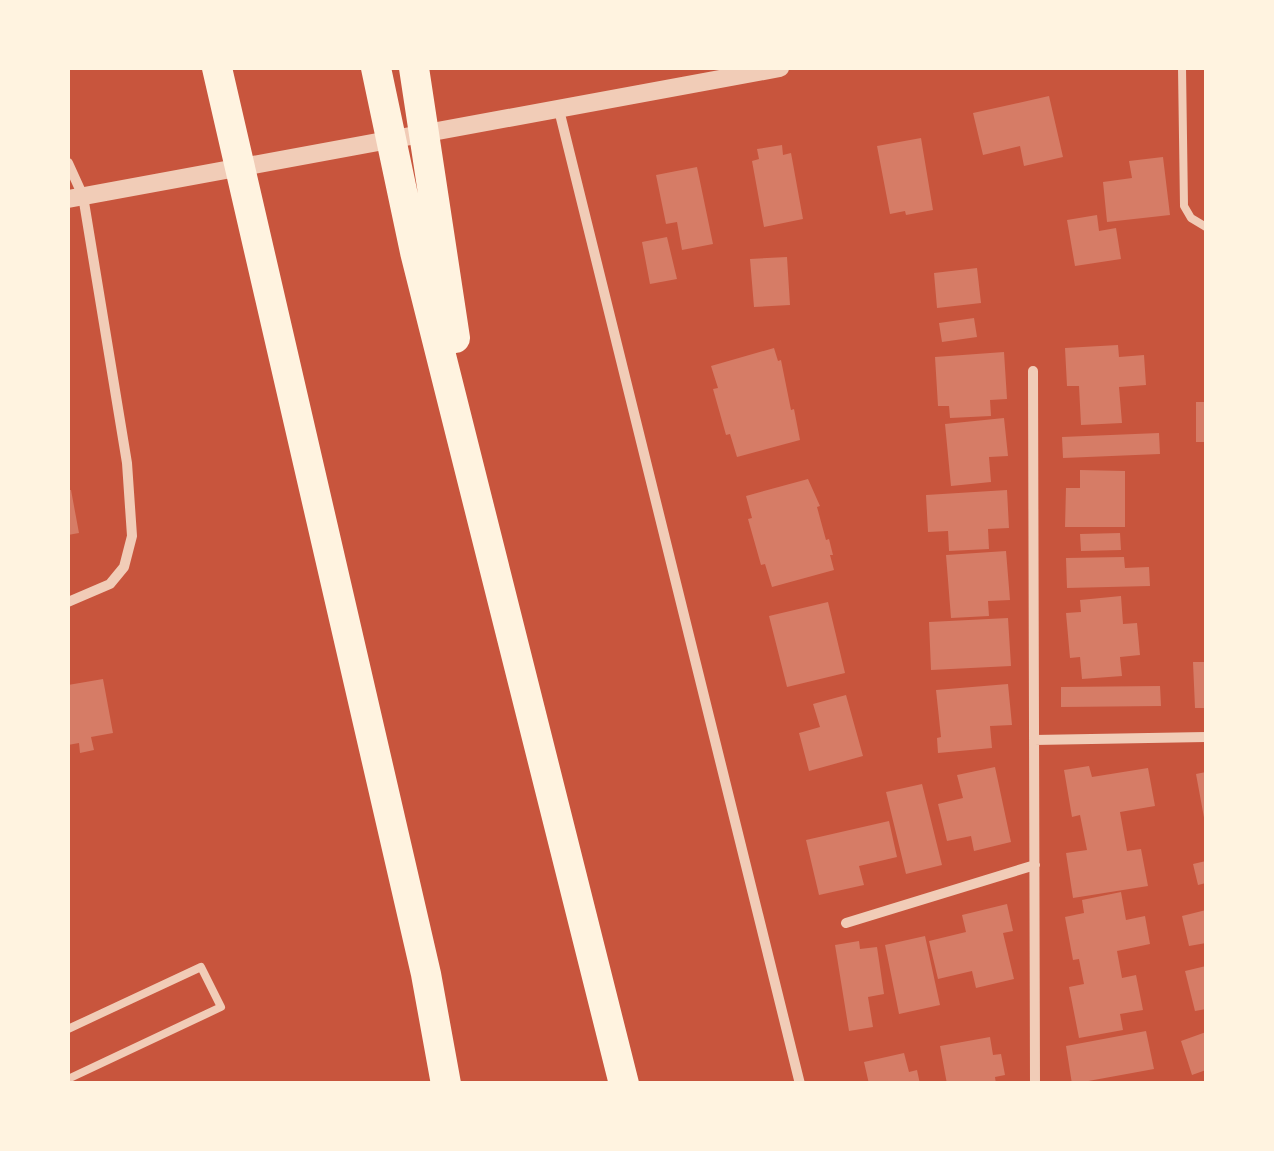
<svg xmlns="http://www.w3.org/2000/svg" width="1274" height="1151" font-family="'Work Sans',sans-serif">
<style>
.building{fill:#d67c66}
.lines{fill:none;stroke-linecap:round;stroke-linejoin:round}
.service{stroke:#f1ccb7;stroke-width:8}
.minor{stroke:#f1ccb7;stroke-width:10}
.tertiary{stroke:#f1ccb7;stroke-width:18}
.motorway{stroke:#fff3e0;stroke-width:30}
</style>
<rect width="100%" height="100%" fill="#c8553d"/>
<path class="building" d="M1049,96L1063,157L1024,166L1020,146L983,155L973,113Z
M921,138L933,210L906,215L905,211L890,214L877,146Z
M782,145L783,155L791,153L803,219L764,227L752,161L759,159L757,149Z
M1163,157L1170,215L1107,222L1103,182L1132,178L1129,161Z
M697,167L713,244L682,250L677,222L666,224L656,175Z
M1097,215L1099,231L1116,228L1121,259L1075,266L1067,220Z
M667,237L677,279L650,284L642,242Z
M787,257L790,305L754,307L750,259Z
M977,268L981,303L937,308L934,273Z
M974,318L977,337L942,342L939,323Z
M1118,345L1119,357L1144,355L1146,385L1119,387L1122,423L1081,425L1079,386H1067L1065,348Z
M774,348L778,361L781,360L791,410L794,409L800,440L737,457L730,434L726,435L713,389L718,388L711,366Z
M1004,352L1007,399L990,400L991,416L950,418L949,406H938L935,357Z
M1196,402H1206V442H1196Z
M1004,418L1008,456L989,457L991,482L951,486L945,424Z
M1159,433L1160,454L1063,458L1062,437Z
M1080,470L1125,471V527H1065L1066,488H1080Z
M808,479L820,506L817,507L826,540L829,539L833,555H830L834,570L772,587L765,564L761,565L748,519L752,518L746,496Z
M68,490H71L79,533L68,535Z
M1007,490L1009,528L988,529L989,549L949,551L948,531L928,532L926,495Z
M1120,533L1121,550L1081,551L1080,534Z
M1006,551L1010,600L988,601L989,616L951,618L946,555Z
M1124,557L1125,568L1149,567L1150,586L1067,588L1066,558Z
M1121,596L1123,624L1137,623L1140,655L1120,657L1122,676L1082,679L1080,657L1070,658L1066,613L1081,612L1080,600Z
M828,602L845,673L787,687L769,616Z
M1008,618L1011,666L931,670L929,622Z
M1193,662H1206V708H1195Z
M103,679L113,733L91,737L94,750L80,753L79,743L68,745V685Z
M1008,684L1012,725L990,726L992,748L938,753L937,738L941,737L936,690Z
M1160,686L1161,706L1061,707V687Z
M846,695L863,756L809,771L799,733L820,727L813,704Z
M1089,766L1092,777L1148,768L1155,806L1120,812L1127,851L1141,849L1148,886L1073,898L1066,853L1087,850L1080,815L1072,817L1064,770Z
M995,767L1011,842L974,851L971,836L947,841L938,804L963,798L957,775Z
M1206,772V822L1205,823L1196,774Z
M922,784L942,865L906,874L886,792Z
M889,821L897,857L859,866L864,885L819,895L806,840Z
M1206,861V883L1198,885L1193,864Z
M1121,892L1126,920L1145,916L1150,944L1117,951L1122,978L1136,975L1143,1010L1120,1014L1123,1030L1079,1038L1069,987L1084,984L1079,959L1073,960L1065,917L1084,913L1082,900Z
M1007,904L1013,931L1003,933L1014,979L976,988L972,971L938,979L929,941L966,932L962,915Z
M1206,910V943L1189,946L1182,916Z
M925,936L940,1005L899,1014L885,945Z
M859,941L860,949L877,947L884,994L868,997L873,1027L849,1031L835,945Z
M1206,966V1009L1195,1011L1185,971Z
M1146,1031L1154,1069L1072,1084L1066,1046Z
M1206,1032V1070L1192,1075L1181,1041Z
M990,1037L993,1055L1001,1054L1005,1075L995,1077L996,1084H947L940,1046Z
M904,1053L909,1072L917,1070L920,1084H869L864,1062Z"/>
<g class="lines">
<path class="service" d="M1182,68L1184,206L1191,218L1206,227
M68,1029L201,967L221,1007L68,1079"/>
<path class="minor" d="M559,110L800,1084
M68,163L83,196L127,463L132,536L124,567L110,584L68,602
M1033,371L1035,1084
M1034,740L1206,737
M846,923L1035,865"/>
<path class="tertiary" d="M68,199L780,68"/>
<path class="motorway" d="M217,68L426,974L446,1084
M376,68L415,252L624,1084
M414,68L455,338"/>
</g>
<rect width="1274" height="1151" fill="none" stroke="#fff3e0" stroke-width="140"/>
</svg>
